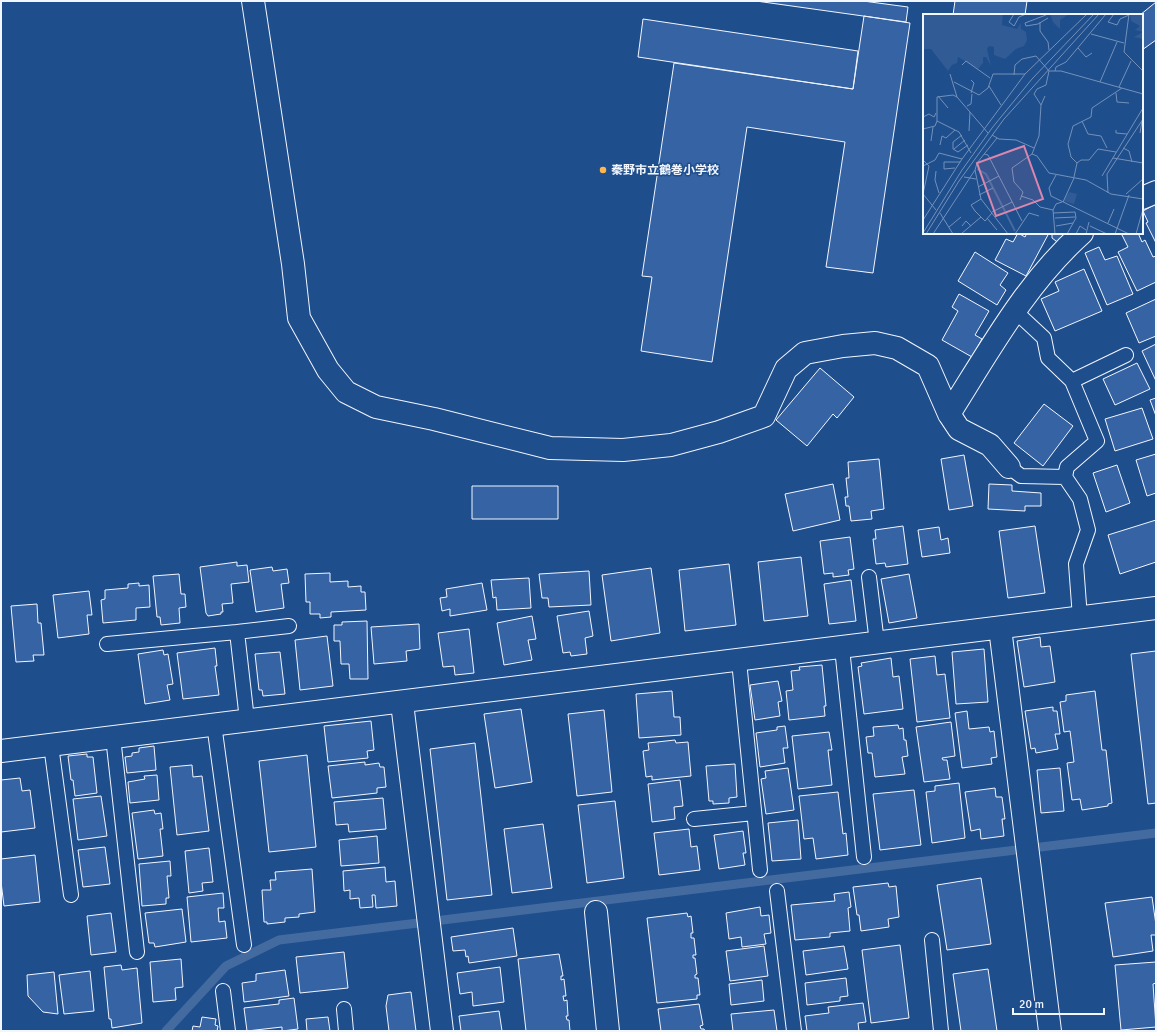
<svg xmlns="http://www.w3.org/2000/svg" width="1157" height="1032" font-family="Signika,'Noto Sans JP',sans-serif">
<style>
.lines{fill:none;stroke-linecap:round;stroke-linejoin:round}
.stream{stroke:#446ba0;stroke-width:9}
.building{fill:#3563a3;stroke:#f2f6ff}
.service-casing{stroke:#f2f6ff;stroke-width:16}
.minor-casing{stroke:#f2f6ff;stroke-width:24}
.service{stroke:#1f4e8c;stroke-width:14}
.minor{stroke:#1f4e8c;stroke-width:22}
.poi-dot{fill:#ffb74d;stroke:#1f4e8c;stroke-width:1.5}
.labels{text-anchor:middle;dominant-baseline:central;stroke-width:3;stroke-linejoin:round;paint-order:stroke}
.poi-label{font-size:12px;font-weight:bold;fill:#f2f6ff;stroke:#1f4e8c;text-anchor:start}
.inset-river{fill:none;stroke:#446ba0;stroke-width:2}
.inset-road{fill:none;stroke:#7391ba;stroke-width:1}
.view{fill:#da87ad;fill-opacity:0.15;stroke:#da87ad;stroke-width:2}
.inset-edge{fill:none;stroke:#f2f6ff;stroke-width:2}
</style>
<rect width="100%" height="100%" fill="#1f4e8c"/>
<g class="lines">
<path class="stream" d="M166,1031L226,966L279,940L1156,833"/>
</g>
<path class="building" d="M756,1H863L908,7L906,22Z
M955,1H1027L1025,15H953Z
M1156,2V40L1142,50V15H1140Z
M864,16L910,23L873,273L826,267L845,142L747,127L712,362L641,351L652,277L642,276L674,63L853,89Z
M643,19L858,51L853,89L638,57Z
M1156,204V243L1146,223L1148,222L1143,211Z
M1018,233L1025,237L1027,233H1049L1026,276L995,260L1006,239L1013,242Z
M1052,233H1072L1060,244L1052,238Z
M1125,233H1138L1142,242L1145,240L1153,257L1156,256V282L1137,291L1118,252L1128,247L1122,235Z
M1099,247L1105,260L1117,256L1133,294L1107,305L1085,253Z
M975,252L1008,273L1000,285L1006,290L997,305L958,281Z
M1084,269L1102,311L1055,331L1041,299L1059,291L1055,282Z
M959,294L989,311L975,335L982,339L972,357L942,340L958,311L952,307Z
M1156,299V336L1139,343L1126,313Z
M1156,344V381L1142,351Z
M1137,363L1150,389L1115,405L1103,379Z
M820,368L854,397L837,418L833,414L807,446L776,420Z
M1156,398V416L1150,400Z
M1044,404L1073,426L1043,466L1014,443Z
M1142,408L1153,439L1115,451L1105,419Z
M1156,454V493L1147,496L1136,460Z
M964,455L973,506L949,510L941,459Z
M879,459L884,509L871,511L872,519L851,521L849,506H846L845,497H848L846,478H849L848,462Z
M1117,465L1130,503L1106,512L1093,473Z
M833,484L840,520L793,531L785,494Z
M989,484L1012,485V491L1041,493V506H1025V511L988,509Z
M472,486H558V519H472Z
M1156,520V562L1120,574L1108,535Z
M903,526L908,564L886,567L885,563L876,564L873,539H876L875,530Z
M1035,526L1045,593L1008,598L999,531Z
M939,527L941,540L948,538L950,553L922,557L918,530Z
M850,537L854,569L848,570L849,575L833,577V573L824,574L820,541Z
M801,557L808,616L764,621L758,562Z
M237,562V566L247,565L249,582L231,584L233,603L222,604L223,612H221V614L208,616L206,613L200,567Z
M729,564L736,625L685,631L679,570Z
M272,567L273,571L287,569L289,583L281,584L284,608L256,612L250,570Z
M651,568L660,633L611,641L602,575Z
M589,571L591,605L549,607L548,598H542L539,574Z
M330,573V582L348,581V587L361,586V592H365L366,610L331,612V617L320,618V614H310V602H306L305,574Z
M179,574L181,594H185L186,607L179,608L180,623L161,625L160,617H157L153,576Z
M909,574L917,618L889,623L881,579Z
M529,578L531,608L497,610L496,597L493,598L491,580Z
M851,580L856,621L829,624L824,584Z
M139,583V586L149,585L150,607L136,608V620L103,623L101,600L105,599V590L128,588V584Z
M482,583L487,610L450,616V609L442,611L440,598L447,597L446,589Z
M89,591L92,615H87L89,634L58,638L53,595Z
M37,604L38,623H41L44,655H33L34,661L16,662L11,606Z
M589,611L593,636L585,638L587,654L571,656L570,652L563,653L557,616Z
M532,616L536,639L528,640L532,660L504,665L497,623Z
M367,621L368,679H350L349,664H341L340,641H334V625H342V622Z
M419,624L420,649L406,651L407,661L374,664L371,627Z
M469,629L474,673L455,675L454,666L443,667L438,633Z
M327,636L333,686L300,690L295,640Z
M1040,637L1041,647L1050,646L1055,682L1024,687L1017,641Z
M215,648L217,666H215L219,695L183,699L177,653Z
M984,649L988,702L956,704L952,652Z
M163,650L164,655L168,654L173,684L167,685L170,700L145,704L138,654Z
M1156,651V803L1148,804L1131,654Z
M280,652L285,694L263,696L262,690H259L255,654Z
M935,656L937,675L945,674L950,718L917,722L910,659Z
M891,658L893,677L899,676L903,709L864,714L858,667L862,666L861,663Z
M822,665L826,706H824L825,716L789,720L786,691L793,690L791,671L800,670L799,667Z
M778,681L782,701L778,702L780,716L755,720L750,685Z
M672,691L674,717H680L681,735L639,738L636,694Z
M1095,691L1102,750H1106L1112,803L1108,804V806L1082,810L1080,799L1072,800L1067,763L1074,762L1070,731L1064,732L1060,702L1066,701V695Z
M1053,707V711H1057L1060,734H1055L1058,749L1036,753L1035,748L1031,749L1025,711Z
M521,709L532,782L495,788L484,714Z
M604,710L612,792L577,796L568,714Z
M967,711L969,729L989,727L990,732L994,731L997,757L991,758L992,764L962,768L955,713Z
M371,721L374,750L367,751L368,758L328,762L324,726Z
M951,722L955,756L942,758L943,760H947L950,779L924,782L916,727Z
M898,725L899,729L903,728L904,740H906L908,756L902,757L905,774L875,777L872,753H868L866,737L874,736L873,727Z
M785,726L788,748H783L785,763L760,767L756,733L777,730V727Z
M829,732L832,750H828L832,785L798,789L792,736Z
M675,740L676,743L688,742L691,776L652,780V776L646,777L643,751L649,750L648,743Z
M475,743L492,895L447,900L430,749Z
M154,746L156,770L127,773L125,757L132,756V753L139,752V748Z
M87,754V757H93L97,793L75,796L73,780H71L68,756Z
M307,755L316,847L269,852L259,761Z
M365,762V765L379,763L380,767H384L386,787L377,788V793L332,798L328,766Z
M735,764L737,797L729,798V803L713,804V801H709L706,766Z
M192,765L193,777L202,776L209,831L177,835L170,767Z
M788,768L794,810L766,814L761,779L766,778L765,771Z
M1060,768L1064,811L1041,813L1037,770Z
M157,775L159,800L130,803L128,782L145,779L144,776Z
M20,778L22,791L30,790L35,828L1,832V780Z
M680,780L683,806L674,807L675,819L652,822L648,784Z
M959,783L965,838L932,843L926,792L935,791V786Z
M995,788L996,797H1002L1005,819H1002L1004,836L981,839L980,829L971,831L965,792Z
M914,790L921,845L880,850L873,794Z
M838,792L843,834L846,833L848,855L816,859L813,838L804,839L799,796Z
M101,796L107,836L78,840L73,799Z
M383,798L386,829L349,832L348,824L336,825L334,802Z
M615,801L624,878L587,883L578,805Z
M154,810L155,814L161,813L163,829H160L163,856L138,859L132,813Z
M798,820L801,859L772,861L768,823Z
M543,824L552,888L512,893L504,829Z
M689,829L691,847L697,846L700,870L659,875L654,833Z
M743,831L746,853H743L745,865L719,869L714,835Z
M377,836L379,863L341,866L339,840Z
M105,847L110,884L83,887L78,850Z
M209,848L213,882L202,883L203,891L189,893L185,851Z
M35,855L40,902L4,906L1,882V859Z
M170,861L171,876H167L169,898H166V904L142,906L139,864Z
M385,867L386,882L395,881L397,906L376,908L375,895H372L373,907L360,908L359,898L350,899V890L344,891L343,871Z
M312,869L315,912L299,914V917L285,918V922L267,924V922H264L262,890H271L270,880H276L275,872Z
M981,878L991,944L947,950L937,885Z
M888,883L889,887L896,886L899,917L888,919L889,927L861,931L859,915H857L853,887Z
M849,892L851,907L848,908L850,931L830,933V937L795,940L791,905L835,901L834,894Z
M223,893L224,908H218L219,922L225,921L227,938L191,942L187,897Z
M1152,897L1156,925V935H1151L1153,951L1113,957L1105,903Z
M760,907L761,916L769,915L771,933L764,934L766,944L742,947L741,937L729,939L726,913Z
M182,909L186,942L155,947L154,943H149L145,913Z
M111,913L116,952L91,955L87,916Z
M687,913L688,917L691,916L693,933H691V938H694L696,955H693V958H695L697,974L695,975V978H698L700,995H697V999L657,1003L647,918Z
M513,928L517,956L469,963L468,956L466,957L465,950L453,951L451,937Z
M900,945L909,1018L871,1023L862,950Z
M764,946L768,976L730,981L726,951Z
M844,946L848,969L806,975L803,951Z
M344,952L348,988L300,993L296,957Z
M559,954L563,976H561V980L564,979L566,996H563L564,1001L567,1000L568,1016H566L567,1020H569L570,1031H526L518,959Z
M181,959L183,987L175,988L176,1000L153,1002L150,962Z
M1156,962V983L1153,984L1156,1027L1121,1030L1115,965Z
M121,965L122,970L137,968L142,1023L112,1028L111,1019H109L104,967Z
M500,967L504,1002L473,1006L472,992L460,994L457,973Z
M988,969L997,1031H961L953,974Z
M285,970L289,996L244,1002L242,983L256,981V974Z
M90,971L94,1011L64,1014L59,975Z
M54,972L58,1014L43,1012L28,996L27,975Z
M846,978L848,996L840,997V1001L807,1005L805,983Z
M762,980L764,1001L731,1005L729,984Z
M411,992L416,1031H389L386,1006L388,995Z
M294,998L298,1029L282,1031V1027L247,1031L244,1008L279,1004V1000Z
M863,1003L866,1022L858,1023L859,1031H807L805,1016L829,1013L828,1007Z
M699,1004L703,1025L700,1026L701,1029H704L705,1031H661L658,1009Z
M774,1010L777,1031H733L731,1014Z
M499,1011L502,1031H461L459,1016Z
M202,1017L216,1019L215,1025L218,1026L217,1031H192L193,1026L200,1027Z
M328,1017L330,1031H307L306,1019Z"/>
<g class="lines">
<defs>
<path id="service" d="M1015,311L1044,338L1048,358L1072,381L1097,441L1067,467L1065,477L1080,499L1088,530L1076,564L1080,618
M1072,381L1126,355
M1009,467L1021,476L1065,477
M869,577L877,643
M237,632L289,626
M107,644L237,632L247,720
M842,648L864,857
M739,661L760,870
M214,724L244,945
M113,737L137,952
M51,745L71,895
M694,819L754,813
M777,891L794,1031
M932,940L941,1031
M223,991L228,1031
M344,1009L346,1031"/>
<path id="minor" d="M253,1L293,264L299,318L328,370L346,392L376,407L434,419L550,448L623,450L671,445L719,432L764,416L786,369L805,353L843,346L875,343L897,348L928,366L949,414L959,429L990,445L1009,467
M1142,198L1156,192
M949,414C989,351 1026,283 1082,233
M1000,628L1050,1031
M402,703L442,1031
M1,751L1156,608
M596,912L608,1031"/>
</defs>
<use href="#service" class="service-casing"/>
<use href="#minor" class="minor-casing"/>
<use href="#service" class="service"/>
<use href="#minor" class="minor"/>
</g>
<circle class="poi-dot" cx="603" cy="170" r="4"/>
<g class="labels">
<g class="poi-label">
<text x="611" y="170">秦野市立鶴巻小学校</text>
</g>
</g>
<g transform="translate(923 14)">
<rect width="220" height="220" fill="#1f4e8c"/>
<path d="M0,0H80L79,11L94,15L98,9V15L103,18L104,26L101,32L93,35L82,45L71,41V33L66,32L64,35L68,52L63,43H60V49L55,55L35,43L34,49L29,51L25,57L8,35H0ZM127,0H146L137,6V15L130,8ZM207,0H220V25L211,23L220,18L212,16L217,12L208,7ZM146,178L154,180L151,190L140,187Z" fill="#305b95"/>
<path class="inset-river" d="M54,155L63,160L92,217"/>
<path class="inset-road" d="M91,0L86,8L91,12L96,3L103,0M191,0L185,8L194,11L197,5L206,1M206,0L201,38L220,57M117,8V17L125,28L126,36M102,9L103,12L115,10L125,4M102,9L123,1M168,20L201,29M155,34L163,43L169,39M39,51L43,47L67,64M132,57L133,53L143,48L183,0M27,60L34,83L65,119M91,61L92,51L99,45L113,42L126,57H138L220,80M31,68L56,81L65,74L70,60H102M177,68L194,28M66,72L78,91M196,73L208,47M48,79L51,69L48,66M193,79L194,88L206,89M15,82L25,94M118,91L111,80L114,75L123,71L126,57M44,92L48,90L49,80M0,103L6,100L11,103L13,99M14,107L36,118L48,139M159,107L165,120L178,122L184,134M0,115L12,112L14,107V83L30,81L34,83M193,116V119L204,120M46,117L47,98M217,119L219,107M39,121L30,128V135L35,138L45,131M69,121L76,125L93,126L111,134M74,124L54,149L52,156L58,185L85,220M8,127L10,113M17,131L19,122L23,124L32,116M200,134L206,137L209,148M31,135L42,126M61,140L65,141L99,207M109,140L114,142L126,159L163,166L188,180L220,185M190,144L220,149M0,146L6,152L0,180M154,149L148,143L145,130L150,112L168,103L169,94L199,74M0,152L12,146L16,139L39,145M32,154L21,155V148H37M13,157L12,166L16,179M133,161L126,174L128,182L206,220M179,162L220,94M41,163L53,165M151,163L154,149L158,146H166L175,135L193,138M55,173L76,162M185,179L184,160L220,105M0,180L13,196M203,180L220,165M56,181L70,174M98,182L110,186L117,193L130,196M58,185L48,191L52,197L62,207L69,199M97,186L100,178L91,168L89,154L109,140L116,122L118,91L122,82M140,188L151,164M69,198L89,188M17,199L30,220M130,199L152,198L153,204L144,220M64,204L74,216M132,204L152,203M0,206L39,145L102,60L164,0M185,209L191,195M39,212L43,207L48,212M133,212L150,209M167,212L184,220M26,213L38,203M0,219L39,156L69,114L109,65L171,0M3,220L36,167L81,105L176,0M10,220L52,156M38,220L58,203M92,220L106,199L116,202M132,220L130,196L133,190L139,188M153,220L157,212L163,216M163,220L166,208M192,220L206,181M213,220L220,195"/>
<path class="view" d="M101,132L120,185L73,202L54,149Z"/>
<rect width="220" height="220" class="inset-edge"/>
</g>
<rect width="1157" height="1032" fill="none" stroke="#f2f6ff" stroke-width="4"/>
<path d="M1013 1008v6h91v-6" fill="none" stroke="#f2f6ff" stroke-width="2"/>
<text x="1019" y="1008" font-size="12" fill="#f2f6ff" stroke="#1f4e8c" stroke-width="3" paint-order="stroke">20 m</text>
</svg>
